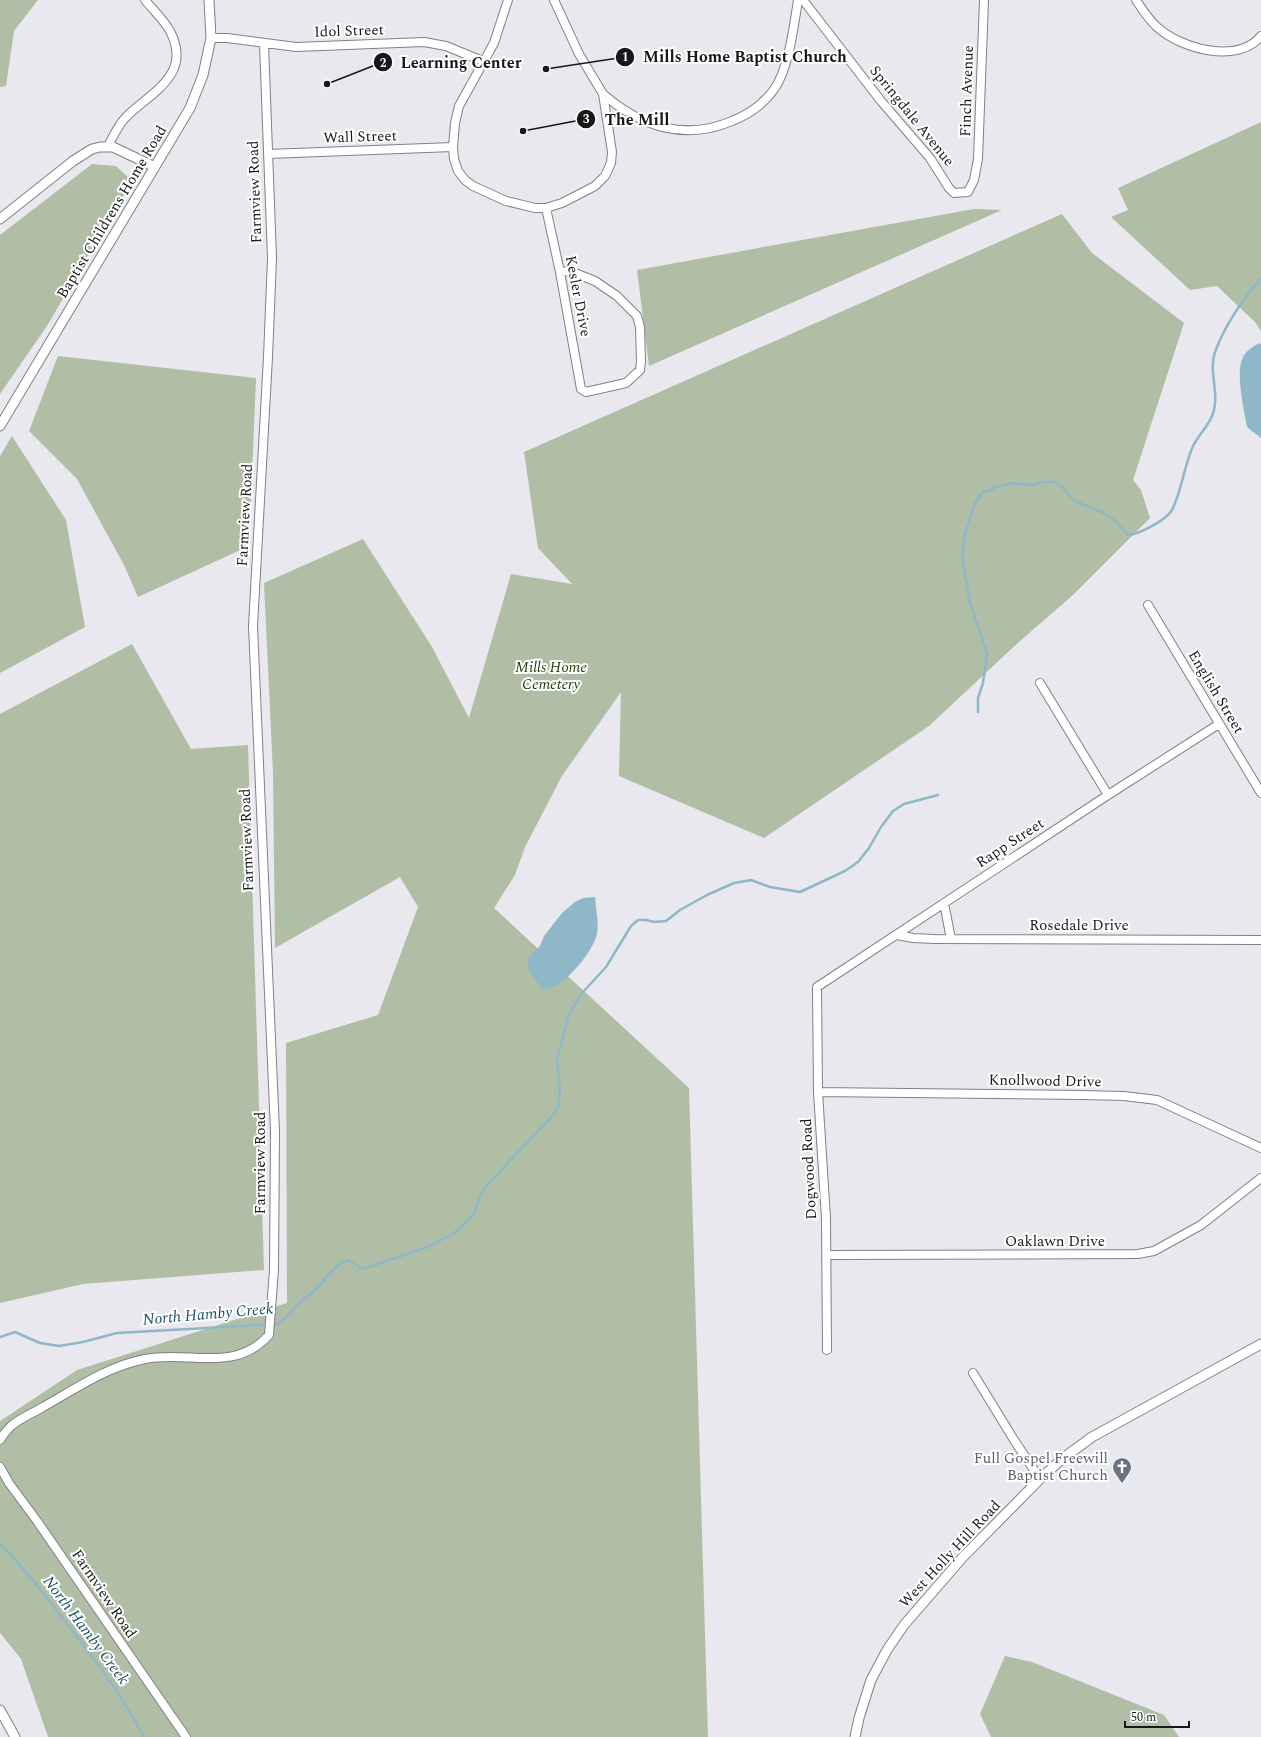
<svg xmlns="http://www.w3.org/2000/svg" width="1261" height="1737" font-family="Spectral,serif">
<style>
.green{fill:#b0bea6}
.water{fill:#8eb8c7}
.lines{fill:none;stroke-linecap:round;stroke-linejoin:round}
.stream{stroke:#8eb8c7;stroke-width:2.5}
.minor-casing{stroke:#818086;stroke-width:10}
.tertiary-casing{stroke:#818086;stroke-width:11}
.minor{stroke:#fff;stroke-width:8}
.tertiary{stroke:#fff;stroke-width:9}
.labels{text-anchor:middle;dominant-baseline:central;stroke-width:4;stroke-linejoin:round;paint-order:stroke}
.street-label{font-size:15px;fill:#18181a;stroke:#fff}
.park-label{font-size:15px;font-style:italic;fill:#233d0c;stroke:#fff}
.worship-label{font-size:15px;fill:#5b616d;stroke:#fff;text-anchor:end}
.water-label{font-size:16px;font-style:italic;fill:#1a5364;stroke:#fff}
.leader{fill:none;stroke:#18181a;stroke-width:1.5}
.callout-dot{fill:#18181a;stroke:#fff;stroke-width:1.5}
.mark-label{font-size:12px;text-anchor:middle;font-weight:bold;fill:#fff}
.callout-label{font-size:16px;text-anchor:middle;font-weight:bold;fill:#18181a;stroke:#fff;stroke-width:4;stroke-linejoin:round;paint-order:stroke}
</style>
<rect width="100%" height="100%" fill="#e9e8ee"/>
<path class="green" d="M0,0H38L14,31L6,86L0,87Z
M1261,122V331L1255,322L1217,286L1190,290L1111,217L1128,210L1118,188Z
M92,164L116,166L132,181L47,326L0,394V235Z
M974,209L1002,210L649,366L637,270Z
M1062,214L1092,253L1184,323L1133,480L1141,490L1150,518L1073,595L1020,641L929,726L764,838L619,776L621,692L562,776L525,847L515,875L494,908L689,1088L708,1737H48L21,1659L0,1633V1421L77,1370L287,1303L286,1043L378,1015L418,907L400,877L275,948L273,774L264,583L363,539L432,647L469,718L511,574L572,584L538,548L524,452Z
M58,356L256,378L249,546L138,597L124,565L77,479L29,431Z
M12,436L66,520L85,627L0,673V456Z
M132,644L191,749L248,745L264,1270L83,1284L0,1303V714Z
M1005,1656L1032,1662L1164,1715L1179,1737H991L980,1714Z"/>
<path class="water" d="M1260,343L1261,345V438L1247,427C1244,410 1235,372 1243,357C1246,351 1253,346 1260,343Z
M595,897C596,910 599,922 597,934C593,952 561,992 542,989L531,974L528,966L529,957L540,946L544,936L562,913L575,902L583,898Z"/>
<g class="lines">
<path class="stream" d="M978,712V698L983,683L987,653L970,603L962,557L965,534L974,505L982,493L996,487L1014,483L1032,485L1044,482H1054L1061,486L1075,501L1104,513L1113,519L1128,535C1140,534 1166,520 1172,510C1182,490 1184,466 1193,446C1200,432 1214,421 1215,404C1217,387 1209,369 1215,352C1225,325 1243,299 1261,278
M0,1337L15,1332L40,1343L59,1346L83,1342L117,1333L277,1324C287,1319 290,1313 297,1305C303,1299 310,1295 316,1289C326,1279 334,1265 348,1260L363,1269L428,1247L453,1234L474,1214L481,1193L487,1185L554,1114L558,1106L560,1091L557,1059L569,1014L583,992L606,967L631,926L638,920H646L654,922L666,921L680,910L707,895L734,883L751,880L770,887L800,892L845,871L858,862L869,848L881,827L893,811L904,804L938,795
M0,1544C22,1565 39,1588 58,1612C89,1652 120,1692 144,1737"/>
<defs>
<path id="minor" d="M508,0L494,43L459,106L455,123L453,147L454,159L458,171L465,180L473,186L506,201L535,208H546L562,203L595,186L605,176L611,163L612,152L603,94L579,54L554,0
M803,0L881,101L930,158L949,188L954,193L968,192L974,180L978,159L984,0
M1136,0C1142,9 1148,19 1157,27C1180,48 1237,65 1261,36
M211,38H227L296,47L424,42L446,46L485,62
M603,94C641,127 685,141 732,121C750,114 764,104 775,88C789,67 794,25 798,0
M108,146C113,137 118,125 126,117C151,92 193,75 170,31C164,20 153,10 145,0
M268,154L453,147
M546,208L560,272L581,389L586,392L626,383L640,370L641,361L640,327L637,316L617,296L595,281L570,271L560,272
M1148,605L1261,793
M1040,683L1108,795
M944,903L951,939
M897,935L913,938L935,939L1261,940
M818,1092L1082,1095L1124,1096L1157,1100L1261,1148
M827,1255L1138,1254L1154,1251L1201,1225L1261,1178
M827,1350L826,1218L818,1092L817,987L1108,795L1219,724
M973,1373L1014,1440L1040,1479
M0,1440C3,1435 7,1430 11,1426C20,1418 33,1413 43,1407C75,1389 108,1366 145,1359C188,1350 234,1374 269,1335L274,1270L275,1131L253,626L268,357L272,258L264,44
M0,1467L9,1483L37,1521L186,1737"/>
<path id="tertiary" d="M0,219L73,161L92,149L100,147H113L155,167
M0,426L190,108L203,75L211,38L209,0
M0,1710L15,1737
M855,1737L859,1718L871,1680L887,1650L904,1625L963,1557L1040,1479L1062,1459L1092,1437L1261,1344"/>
</defs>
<use href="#minor" class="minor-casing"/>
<use href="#tertiary" class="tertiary-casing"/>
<use href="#minor" class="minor"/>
<use href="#tertiary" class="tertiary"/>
</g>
<defs>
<symbol id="church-pin" viewBox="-11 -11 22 30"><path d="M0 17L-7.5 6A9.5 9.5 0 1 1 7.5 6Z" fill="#6b7280" stroke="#fff"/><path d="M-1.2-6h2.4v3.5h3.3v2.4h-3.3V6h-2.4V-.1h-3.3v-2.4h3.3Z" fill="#fff"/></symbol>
</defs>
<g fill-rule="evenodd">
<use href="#church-pin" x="1111" y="1456" width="22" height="30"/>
</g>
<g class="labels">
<g class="street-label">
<text transform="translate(349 31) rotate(-2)">Idol Street</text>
<text transform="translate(967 91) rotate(-88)">Finch Avenue</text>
<text transform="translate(912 116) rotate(51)">Springdale Avenue</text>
<text transform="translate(360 137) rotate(-2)">Wall Street</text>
<text transform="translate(255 192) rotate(-92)">Farmview Road</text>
<text transform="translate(112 212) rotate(-59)">Baptist Childrens Home Road</text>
<text transform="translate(578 296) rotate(79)">Kesler Drive</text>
<text transform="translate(245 515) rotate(-87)">Farmview Road</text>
<text transform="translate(1216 692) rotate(59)">English Street</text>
<text transform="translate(247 840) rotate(-92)">Farmview Road</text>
<text transform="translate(1010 843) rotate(-33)">Rapp Street</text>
<text x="1079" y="925">Rosedale Drive</text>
<text transform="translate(1045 1081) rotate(1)">Knollwood Drive</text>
<text transform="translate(260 1163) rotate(-90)">Farmview Road</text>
<text transform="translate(809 1169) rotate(-93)">Dogwood Road</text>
<text x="1055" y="1241">Oaklawn Drive</text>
<text transform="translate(950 1554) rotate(-47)">West Holly Hill Road</text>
<text transform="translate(104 1594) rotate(56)">Farmview Road</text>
</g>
<g class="park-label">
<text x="551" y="667">Mills Home<tspan x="551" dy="17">Cemetery</tspan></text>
</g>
<g class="worship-label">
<text x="1108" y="1458">Full Gospel Freewill<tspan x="1108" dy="17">Baptist Church</tspan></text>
</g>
<g class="water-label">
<text transform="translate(208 1314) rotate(-5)">North Hamby Creek</text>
<text transform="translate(86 1630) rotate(53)">North Hamby Creek</text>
</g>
</g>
<path class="leader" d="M546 69L625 57M327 84L383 62M523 131L586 119"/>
<g class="callout-dot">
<circle cx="546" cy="69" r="4"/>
<circle cx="327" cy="84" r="4"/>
<circle cx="523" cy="131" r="4"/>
<circle cx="625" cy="57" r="10"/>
<circle cx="383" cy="62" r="10"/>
<circle cx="586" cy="119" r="10"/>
</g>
<g class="mark-label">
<text x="625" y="61">1</text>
<text x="383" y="67">2</text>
<text x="586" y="123">3</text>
</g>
<g class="callout-label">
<text x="745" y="62">Mills Home Baptist Church</text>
<text x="461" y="68">Learning Center</text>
<text x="637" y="125">The Mill</text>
</g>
<path d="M1125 1721v6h64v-6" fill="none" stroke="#18181a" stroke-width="2"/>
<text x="1131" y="1721" font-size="12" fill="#18181a" stroke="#ffffff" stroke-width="3" paint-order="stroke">50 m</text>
</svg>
